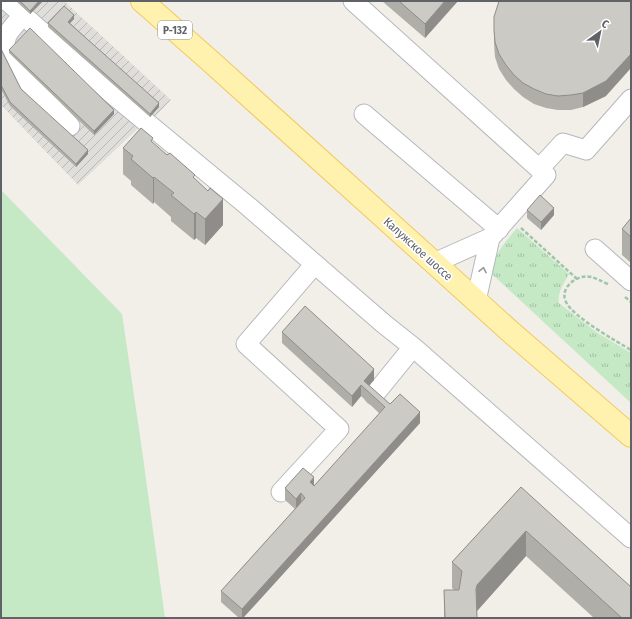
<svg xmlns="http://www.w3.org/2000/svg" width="632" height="619" font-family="'Fira Sans Condensed',sans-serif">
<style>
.industrial{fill:url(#industrial-furrows)}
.grass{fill:url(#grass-tufts)}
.garden{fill:#c5e8c5}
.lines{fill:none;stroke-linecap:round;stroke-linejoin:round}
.minor-casing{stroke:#b5b8bc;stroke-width:21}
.major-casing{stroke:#f2c960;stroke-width:24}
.path{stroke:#9cc7a9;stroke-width:2.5;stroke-dasharray:4 2;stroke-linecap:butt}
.minor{stroke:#fff;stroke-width:19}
.major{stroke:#fff2af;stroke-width:22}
.wall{fill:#afaea9}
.shaded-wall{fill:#8f8d8a}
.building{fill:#cccac5;stroke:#8f8d8a}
.oneway{stroke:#979a9d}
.labels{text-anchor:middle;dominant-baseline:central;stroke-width:3.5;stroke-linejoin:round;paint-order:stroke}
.shield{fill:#fff;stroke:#8f9295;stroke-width:1}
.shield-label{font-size:11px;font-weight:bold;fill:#5f6368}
.street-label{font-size:12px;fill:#5f6368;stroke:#fff}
</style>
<defs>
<pattern id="industrial-furrows" width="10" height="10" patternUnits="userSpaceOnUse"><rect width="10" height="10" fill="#e0deda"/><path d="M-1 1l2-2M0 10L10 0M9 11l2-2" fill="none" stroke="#b9b8b5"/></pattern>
<pattern id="grass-tufts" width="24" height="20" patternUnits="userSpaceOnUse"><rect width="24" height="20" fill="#c5e8c5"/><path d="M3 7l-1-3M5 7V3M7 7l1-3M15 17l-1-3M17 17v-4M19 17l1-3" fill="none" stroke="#a3c0a4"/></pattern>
</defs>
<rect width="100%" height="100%" fill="#f1efe8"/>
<path class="industrial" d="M1,1H64L171,100L150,122L147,120L78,185L1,105Z"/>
<path class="grass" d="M517,228L569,274C564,283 557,293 559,303L596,332L631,353V403L493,275C492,254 505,243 517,228Z"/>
<path class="garden" d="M1,190L122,314L142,450L165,618H1Z"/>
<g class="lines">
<defs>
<path id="minor" d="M7,1L111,93L249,207L384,324L413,347L631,538
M353,1L546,175L490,238L434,263
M24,15C8,31 0,39 8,61L70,126
M364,114L499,229
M539,169L563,143L586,150L631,99
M595,249L631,281
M476,301L490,238
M374,395L413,347
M281,492L339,429L246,344L315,264"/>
<path id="major" d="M142,1L208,59L513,334L631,436"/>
</defs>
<use href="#minor" class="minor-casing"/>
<use href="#major" class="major-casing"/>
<path class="path" d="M521,228L577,279
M608,284C594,278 587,272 573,281C566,286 562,294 566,302C573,317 616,341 631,350
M625,297L631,302"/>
<use href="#minor" class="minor"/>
<use href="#major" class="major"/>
</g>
<path class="wall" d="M16,1H43L30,14Z
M382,1H458L425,38Z
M494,17L606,96L583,107L571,110H558L546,108L534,104L523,97L514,89L506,80L499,69L495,57L494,44Z
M74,19L70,23L159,107L150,117L48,27V23Z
M1,49L21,89L88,154L76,167L10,106L1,89Z
M9,50L114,114L94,135L9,53Z
M153,143L195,179L223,225L205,245L196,238L194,240L171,221V217L154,202L153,204L131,185V181L123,174V148Z
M527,210L554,215L541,230L527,218Z
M631,218V263L622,255V229Z
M282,332L374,380L369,386L390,404L420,423L243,618H239L221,602V591L295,509L285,500V488L314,485V486L380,414L361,396L352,407L282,343Z
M521,487L631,618H594L526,556L477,611V618H444V590H454L452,588V562Z"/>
<path class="shaded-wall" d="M39,1H43L30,14V11Z
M445,1H458L425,38V24Z
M74,15V19L68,25V22Z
M631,54V68L606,96L583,107V93Z
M159,103V107L150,117V114Z
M114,110V114L94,135V131Z
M88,150V154L76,167V164Z
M154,177V202L153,204V178Z
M223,199V225L205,245V219Z
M554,208V215L541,230V222Z
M196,212V238L194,240V214Z
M374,369V380L365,390L364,381Z
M361,385V396L352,407V396Z
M420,412V423L243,618H242V609Z
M314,477V488L310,482Z
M301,493V505L296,510V499Z
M526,531V556L477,611L476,589L477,585Z"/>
<path class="building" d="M20,1H39L30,11Z
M399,1H445L425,24Z
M499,1H631V54L606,81L583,93L571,95L558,96L546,94L534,89L523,83L514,75L506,65L499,54L495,42L494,30V17Z
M64,6L74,15L68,22L159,103L150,114L48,23Z
M30,28L114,110L94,131L9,50Z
M1,49L21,89L88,150L76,164L10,102L1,85Z
M141,128L153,138L151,141L167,155L170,153L195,175L193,177L208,191L210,188L223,199L205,219L196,212L194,214L171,195L174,193L154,177L153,178L131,159L133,156L123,148Z
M540,195L554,208L541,222L527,210Z
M631,218V237L622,229Z
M305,306L374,369L364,381L390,404L400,394L420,412L242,609L221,591L305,498L301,493L296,499L285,488L303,468L314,477L310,482L314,486L385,407L361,385L352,396L282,332Z
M521,487L631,587V618H622L526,531L477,585L476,589L477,618H445L444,590H459L462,571L452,562Z"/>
<defs><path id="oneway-chevron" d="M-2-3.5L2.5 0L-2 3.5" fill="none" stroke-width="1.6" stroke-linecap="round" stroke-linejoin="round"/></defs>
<use class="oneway" href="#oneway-chevron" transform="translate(483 270) rotate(-78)"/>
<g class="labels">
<rect class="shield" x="158" y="21" width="34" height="18" rx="3"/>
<g class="shield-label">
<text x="175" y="30">Р-132</text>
</g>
<g class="street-label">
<text transform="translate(418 249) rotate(42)">Калужское шоссе</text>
</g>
</g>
<rect width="632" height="619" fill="none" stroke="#5f6368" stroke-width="4"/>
<g transform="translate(600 32) rotate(33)" stroke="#ffffff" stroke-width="3" paint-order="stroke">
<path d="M0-3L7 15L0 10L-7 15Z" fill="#5f6368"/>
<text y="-6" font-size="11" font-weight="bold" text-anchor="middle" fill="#5f6368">С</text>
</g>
</svg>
